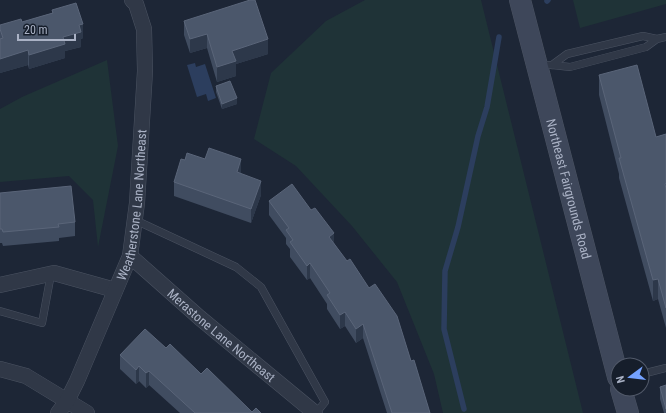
<svg xmlns="http://www.w3.org/2000/svg" width="666" height="413" font-family="'Roboto Condensed',sans-serif">
<style>
.green{fill:#1f3337}
.water{fill:#2c3e5e}
.lines{fill:none;stroke-linecap:round;stroke-linejoin:round}
.stream{stroke:#2c3e5e;stroke-width:5.5}
.lane-casing{stroke:#4b5362;stroke-width:8}
.street-casing{stroke:#4b5362;stroke-width:16}
.secondary-casing{stroke:#4b5362;stroke-width:22}
.lane{stroke:#303847;stroke-width:7}
.street{stroke:#303847;stroke-width:15}
.secondary{stroke:#3e475a;stroke-width:21}
.wall{fill:#404c60}
.shaded-wall{fill:#2d384a}
.building{fill:#4b576b;stroke:#5a6579}
.labels{text-anchor:middle;dominant-baseline:central;stroke-width:3;stroke-linejoin:round;paint-order:stroke}
.street-label{font-size:13px;fill:#aab2c5;stroke:#161e2b}
</style>
<rect width="100%" height="100%" fill="#1d2636"/>
<path class="green" d="M365,0H481L583,413H443L434,374L397,282L352,226L296,166L254,139L271,73L326,21Z
M573,0H666V4L580,28Z
M107,60L118,146L98,247L93,200L69,176L0,182V109L22,97Z"/>
<path class="water" d="M195,63L196,67L205,64L216,98L208,101L206,94L197,97L187,65Z"/>
<g class="lines">
<path class="stream" d="M547,1L548,0
M464,409L444,329L445,271L458,227L478,136L487,107L499,37"/>
<defs>
<path id="lane" d="M540,65H552L570,67L646,47L657,39L666,37
M552,65L567,54L643,36L657,39
M135,220L236,267L261,287L325,402L316,413
M0,311L42,323L51,274
M642,374L666,368"/>
<g id="street">
<path id="s1" d="M130,256L200,318L315,413"/>
<path d="M0,285L54,273L115,290"/>
<path d="M0,369L26,376L87,413"/>
<path id="s2" d="M58,413L67,401L77,381L130,256L137,203L145,71L144,29L136,4L132,0"/>
</g>
<g id="secondary">
<path id="s3" d="M520,0L618,377"/>
<path d="M621,389L628,413"/>
</g>
</defs>
<use href="#lane" class="lane-casing"/>
<use href="#street" class="street-casing"/>
<use href="#secondary" class="secondary-casing"/>
<use href="#lane" class="lane"/>
<use href="#street" class="street"/>
<use href="#secondary" class="secondary"/>
</g>
<path class="wall" d="M52,10L83,38L81,39V47L65,51V58L29,69L28,65L0,73V25L22,22L52,13Z
M184,21L268,54L236,64V76L217,82L207,48L190,53L184,35Z
M599,75L656,137L666,134V328L658,299L653,301L619,178V174L599,95Z
M216,86L237,104L222,109L216,92Z
M241,174L261,195L251,223L174,196V182Z
M0,193L75,222V236L59,238V241L3,246L2,243H0Z
M269,201L334,243L411,361L430,413H387L363,338L356,343L345,326L340,329L327,309V304L310,278L307,280L290,257V249L286,244V238L269,215Z
M166,348L252,412L261,413H180L149,385L146,388L139,381L136,384L120,369V355Z
M666,385V413H664L660,399V387Z"/>
<path class="shaded-wall" d="M83,24V38L81,39V47L65,51V58L29,69V55L63,37L79,25Z
M207,34V48L190,53V39Z
M268,39V54L236,64V76L217,82V67L232,51Z
M28,50V65L0,73V59Z
M237,98V104L222,109V104Z
M241,159V174L237,172Z
M261,181V195L251,223V209Z
M334,233V247L329,237Z
M310,263V278L307,280V266Z
M658,279V299L653,301V280Z
M345,312V326L340,329V315Z
M363,324V338L356,343V329Z
M139,366V381L136,384V370Z
M149,371V385L146,388V373Z"/>
<path class="building" d="M250,0H255L268,39L232,51L236,61L217,67L207,34L190,39L184,21Z
M76,3L83,24L79,25L81,32L63,37L65,44L29,55L28,50L0,59V39L3,38L0,29V25L21,19L22,22L39,17L53,13L52,10Z
M637,65L656,137L666,134V183L665,184L666,189V308L658,279L653,280L619,158H621L599,75Z
M230,81L237,98L222,104L216,86Z
M209,148L241,159L237,172L261,181L251,209L174,182L181,159L185,160L187,153L205,159Z
M292,184L311,210L315,208L334,233L329,237L347,261L350,259L369,288L375,284L397,316L411,361L414,360L430,413H392L363,324L356,329L345,312L340,315L327,295L330,293L310,263L307,266L290,242L293,240L286,230L289,228L269,201Z
M71,186L75,222L58,224L59,227L3,232L2,229H0V193Z
M145,329L166,348L170,344L201,374L207,368L252,412L256,408L261,413H195L149,371L146,373L139,366L136,370L120,355Z
M666,385V409L660,387Z"/>
<g class="labels">
<g class="street-label">
<text stroke="none"><textPath href="#s3" startOffset="195">Northeast Fairgrounds Road</textPath></text>
<text stroke="none"><textPath href="#s2" startOffset="224">Weatherstone Lane Northeast</textPath></text>
<text stroke="none"><textPath href="#s1" startOffset="121">Merastone Lane Northeast</textPath></text>
</g>
</g>
<g transform="translate(630 377) rotate(255)"><circle r="19" fill="#161e2b" stroke="#515969"/>
<path d="M0-3L7 15L0 10L-7 15Z" fill="#74a2ff"/>
<text y="-6" font-size="11" font-weight="bold" text-anchor="middle" fill="#aab2c5">N</text>
</g>
<path d="M18 34v6h57v-6" fill="none" stroke="#aab2c5" stroke-width="2"/>
<text x="24" y="34" font-size="12" fill="#aab2c5" stroke="#161e2b" stroke-width="3" paint-order="stroke">20 m</text>
</svg>
